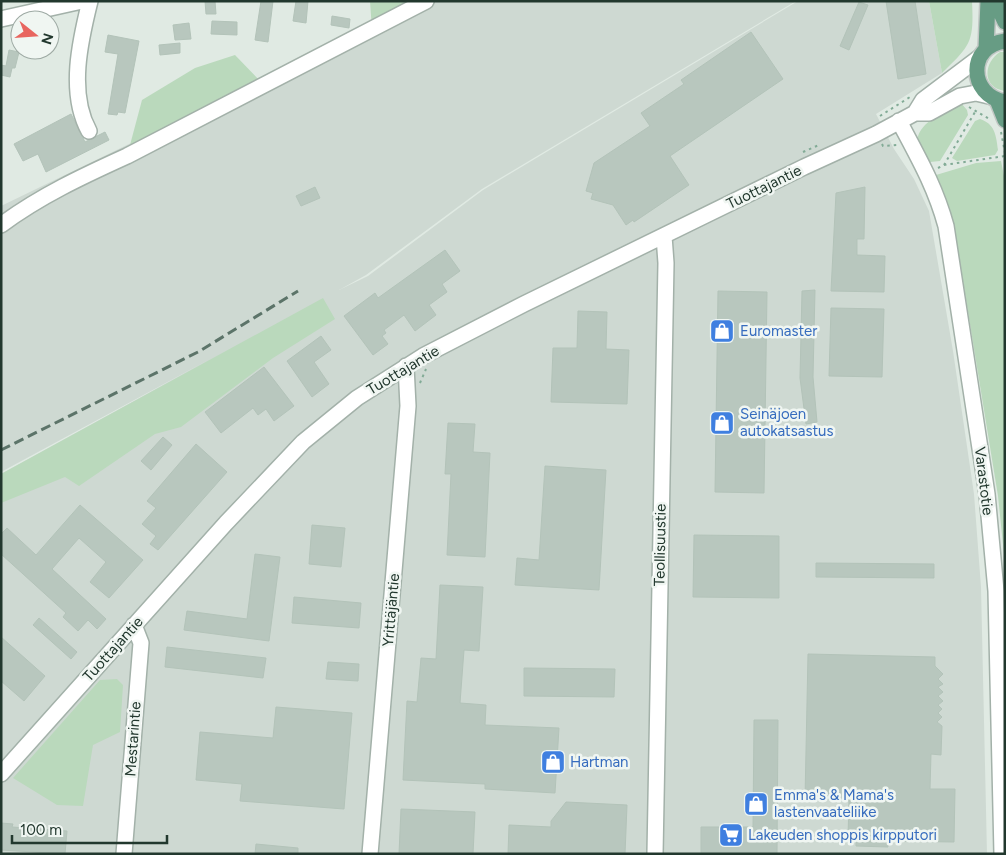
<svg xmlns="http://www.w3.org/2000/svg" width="1006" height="855" font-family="Figtree,sans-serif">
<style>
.built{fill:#ced9d2}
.green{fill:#bad9bc}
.building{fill:#b8c7be;stroke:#b3c3b9}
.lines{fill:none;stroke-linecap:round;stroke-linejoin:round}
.minor-casing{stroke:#a3b1a9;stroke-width:18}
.major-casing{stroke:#c1c7c4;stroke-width:18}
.path{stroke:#82ab96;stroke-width:2;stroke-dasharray:2.5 4;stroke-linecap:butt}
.minor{stroke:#fff;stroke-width:15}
.major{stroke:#679c84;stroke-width:15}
.rail{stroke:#5c7469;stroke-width:3;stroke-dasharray:10 5;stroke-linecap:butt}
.labels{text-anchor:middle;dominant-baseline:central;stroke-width:5;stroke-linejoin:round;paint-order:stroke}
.street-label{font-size:15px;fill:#22382e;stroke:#f0f6f2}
.shop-label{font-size:15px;fill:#366cbe;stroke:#f0f6f2;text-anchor:start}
</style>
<rect width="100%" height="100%" fill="#e0eae3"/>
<path class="built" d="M424,1H796L482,189L366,275L339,290L368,276L483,190L798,1H929L942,73L876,114L894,149L914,179L929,211L953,351L974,494L981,587L987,854H1V474L212,358L1,472V206Z"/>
<path class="green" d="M370,1H424L372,30Z
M929,1H972C974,42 971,45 942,73Z
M1000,52H1005V91C982,88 983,63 1000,52Z
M235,55L261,82L130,145L142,100L195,68Z
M961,103L967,110L968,115L940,161L930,162L917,140C921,120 944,113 961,103Z
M980,119C995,124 996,135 998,150L995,155L957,161L952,158L975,121Z
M1001,161L1005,181V564L998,496L954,226L936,175L976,163Z
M323,298L335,319L273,358L181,427L155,434L79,486L65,477L1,503V474Z
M117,679L123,685L120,732L93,745L83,806L57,805L13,778L100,680Z"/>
<path class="building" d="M205,1H215L216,14H206Z
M261,1H273L268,42L255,40Z
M296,1H308L306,23L293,21Z
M886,1H915L926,74L898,79Z
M859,2L868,5L849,50L840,46Z
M332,16L350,19L349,28L331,25Z
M212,21L237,22V35L211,34Z
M189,23L191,39L175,40L173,25Z
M751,32L783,79L670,156L689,185L634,222L633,220L626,225L613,205L591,199L593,193L586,191L594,163L650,126L641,113L684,84L681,80Z
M108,35L139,41L125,113L118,112L117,115L108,114L118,54L105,52Z
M180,43V53L160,55L159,45Z
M9,50L19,52L15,68H12L10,77L1,75V65L6,66Z
M71,114L85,142L105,132L109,140L46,172L38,154L23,161L14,144Z
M315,187L320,198L301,206L296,196Z
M865,187L864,239H857V255L885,256L884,292L831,291L836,193Z
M445,250L460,271L442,284L447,292L429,305L436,315L415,331L404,315L384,330L386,333L382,336L388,344L373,355L344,316L375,293L378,298Z
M815,290L813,377L817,422L806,424L800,378L802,291Z
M718,291L767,292L764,493L715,492Z
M831,308L884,309L882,377L829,376Z
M578,311L607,312L606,349L629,350L627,404L551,402L553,348H577Z
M321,336L331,350L314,362L329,384L312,397L287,361Z
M264,367L294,406L274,421L266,409L258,415L253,408L221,433L205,412Z
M448,423L475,424L473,452L490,453L485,557L447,555L451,474H445Z
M163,437L172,445L151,470L141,461Z
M196,444L227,472L158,550L150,544L156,536L142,524L156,508L147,501Z
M545,466L606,470L599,590L515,585L517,558L539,560Z
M80,505L143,560L109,598L90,582L106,562L79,538L52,569L106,619L97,629L88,620L78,631L63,617L66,613L1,554V534L7,528L36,555Z
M312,525L345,528L341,567L309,564Z
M694,535L779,536V598L693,597Z
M255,554L280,557L269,641L184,630L187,611L247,619Z
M816,563L934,564V578L816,577Z
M440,585L483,587L479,651L464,650L460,703L486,705L485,725L559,728L555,793L485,789V784L403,780L407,701L417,702L421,658L436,659Z
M294,597L361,603L359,628L292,623Z
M39,618L77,652L71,659L33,625Z
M1,637L45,676L24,701L1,681Z
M167,647L266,658L263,678L165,667Z
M808,654L935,657V666L943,674L938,679L943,684L938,687L943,692L938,696L943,701L938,705L942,709L938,713L942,717L937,722L942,726L941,755L931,754L930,789H955L954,842L888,841V847L856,846V838H848L849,800L805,799Z
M328,662L359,664L358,681L326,679Z
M524,668L615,669L614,697L524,696Z
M276,707L352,713L344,809L240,801L242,784L196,780L200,732L273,738Z
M754,720H778L777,854H701V827H753Z
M566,802L627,805L625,854H508L509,825L551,827V821Z
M401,809L475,812L473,854H399Z
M1,823L13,824L12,827L67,831L65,854L1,850Z
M256,844L298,848V854H255Z"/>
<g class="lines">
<defs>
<path id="minor" d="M1,19L82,1
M915,113L923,100L980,57
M899,121C918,157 935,186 946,226L987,494L996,591L1002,854
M89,131C68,93 80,41 90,1
M1,225C40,196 83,176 127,156L426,1
M1,774L226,523L303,442L357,398L423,356L524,304L804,167L876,134L915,113H929L960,96L976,93L989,96
M124,854L141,643L134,625
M370,854L408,406L406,366
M655,854L666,263L664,236"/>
<path id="major" d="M995,1L1005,22
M1005,41C967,46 968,95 1005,102
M986,49L988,1
M997,100L1005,120"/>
</defs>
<use href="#minor" class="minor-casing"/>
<use href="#major" class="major-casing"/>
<path class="path" d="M969,107L991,120
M880,116L910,97
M1001,132L1005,153
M882,144L883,146L898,145
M803,152L819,145
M944,165L1005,156
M938,168L944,165L975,112
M420,383L426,369"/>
<use href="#minor" class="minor"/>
<use href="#major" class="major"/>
<path class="rail" d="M1,450L198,352L298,291"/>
</g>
<defs>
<symbol id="shop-square" viewBox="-11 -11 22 22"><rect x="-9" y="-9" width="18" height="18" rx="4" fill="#3f7fe0" stroke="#f0f6f2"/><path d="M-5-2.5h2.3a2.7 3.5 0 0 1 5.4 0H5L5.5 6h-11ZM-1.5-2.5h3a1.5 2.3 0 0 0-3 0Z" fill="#fff"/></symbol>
<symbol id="supermarket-square" viewBox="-11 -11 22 22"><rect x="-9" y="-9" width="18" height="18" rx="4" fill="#3f7fe0" stroke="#f0f6f2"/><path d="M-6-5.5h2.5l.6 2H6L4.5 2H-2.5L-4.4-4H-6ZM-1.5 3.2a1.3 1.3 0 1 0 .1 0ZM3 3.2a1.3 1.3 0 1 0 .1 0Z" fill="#fff"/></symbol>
</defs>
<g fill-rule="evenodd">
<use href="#shop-square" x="708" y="317" width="28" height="28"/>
<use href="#shop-square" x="708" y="409" width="28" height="28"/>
<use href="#shop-square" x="539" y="748" width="28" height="28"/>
<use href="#shop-square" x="742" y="790" width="28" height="28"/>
<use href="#supermarket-square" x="717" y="821" width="28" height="28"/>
</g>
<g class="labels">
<g class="street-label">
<text transform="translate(764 187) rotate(-26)">Tuottajantie</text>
<text transform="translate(403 370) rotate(-31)">Tuottajantie</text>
<text transform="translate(984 481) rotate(83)">Varastotie</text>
<text transform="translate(660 545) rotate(-89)">Teollisuustie</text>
<text transform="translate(391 610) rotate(-85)">Yrittäjäntie</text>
<text transform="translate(113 649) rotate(-48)">Tuottajantie</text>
<text transform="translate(133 739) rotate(-86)">Mestarintie</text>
</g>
<g class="shop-label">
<text x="740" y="331">Euromaster</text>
<text x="740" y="414">Seinäjoen<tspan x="740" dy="17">autokatsastus</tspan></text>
<text x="570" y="762">Hartman</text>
<text x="774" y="795">Emma's &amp; Mama's<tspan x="774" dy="17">lastenvaateliike</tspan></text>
<text x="748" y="835">Lakeuden shoppis kirpputori</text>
</g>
</g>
<rect width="1006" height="855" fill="none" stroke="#22382e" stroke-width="5"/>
<g transform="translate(35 35) rotate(107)"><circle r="24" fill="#f0f6f2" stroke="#9eaaa4"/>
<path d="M0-4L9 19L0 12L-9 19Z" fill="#e8655f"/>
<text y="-8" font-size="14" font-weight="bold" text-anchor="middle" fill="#22382e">N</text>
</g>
<path d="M12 835v8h155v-8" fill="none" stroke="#22382e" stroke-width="2.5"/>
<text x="20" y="835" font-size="15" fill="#22382e" stroke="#f0f6f2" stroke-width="4" paint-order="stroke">100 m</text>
</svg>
